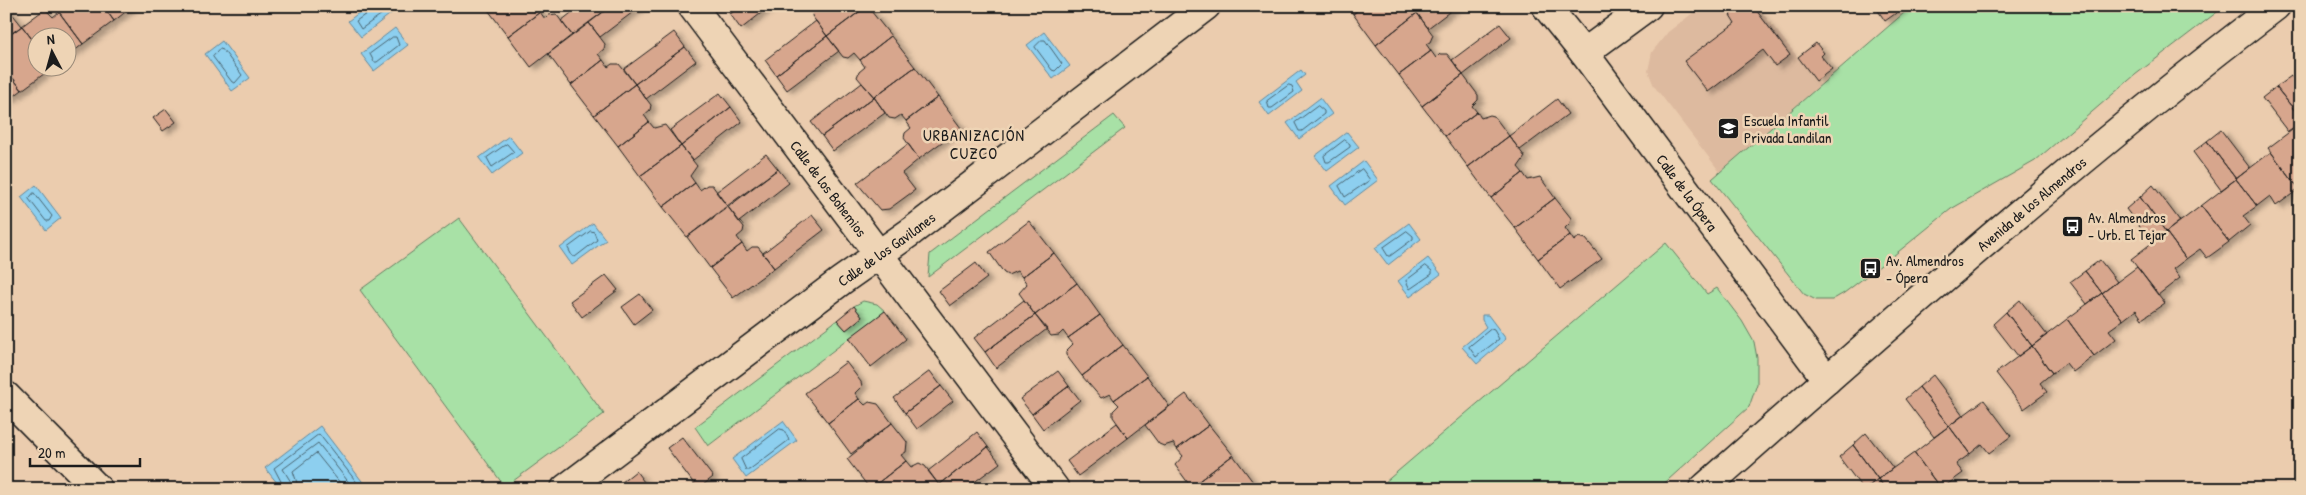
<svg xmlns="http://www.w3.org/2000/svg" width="2306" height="495" font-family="'Patrick Hand',sans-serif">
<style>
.built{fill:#ddba9f}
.green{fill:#a8e1a6;stroke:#627e61}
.water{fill:#8dcfef;stroke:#60879b}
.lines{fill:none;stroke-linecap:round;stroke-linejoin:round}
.shore{stroke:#496470;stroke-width:1}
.building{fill:#d7a68d;stroke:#1c1c1c;filter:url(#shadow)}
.street-casing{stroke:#1c1c1c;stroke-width:31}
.secondary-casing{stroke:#1c1c1c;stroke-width:31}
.street{stroke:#eed4b5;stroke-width:28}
.secondary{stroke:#eed4b5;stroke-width:28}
.labels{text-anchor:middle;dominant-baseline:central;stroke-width:5;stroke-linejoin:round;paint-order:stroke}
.poi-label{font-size:15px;fill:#1c1c1c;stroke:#eed4b5;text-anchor:start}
.street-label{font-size:15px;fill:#1c1c1c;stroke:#eed4b5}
.neighbourhood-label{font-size:16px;letter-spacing:1px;fill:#1c1c1c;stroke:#eed4b5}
</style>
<defs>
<filter id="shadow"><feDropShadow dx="5.5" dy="3" stdDeviation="2.5" flood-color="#0004"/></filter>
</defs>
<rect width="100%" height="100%" fill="#ebccae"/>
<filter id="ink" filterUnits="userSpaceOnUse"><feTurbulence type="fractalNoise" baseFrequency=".02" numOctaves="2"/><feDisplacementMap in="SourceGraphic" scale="10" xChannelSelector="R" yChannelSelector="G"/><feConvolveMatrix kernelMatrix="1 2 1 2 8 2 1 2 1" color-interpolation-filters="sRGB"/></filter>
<g filter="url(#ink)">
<path class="built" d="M1702,6H1757L1820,85L1720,172L1654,86L1648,71L1652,52L1668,32Z"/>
<path class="green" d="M1912,6H2225L2135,75L2035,161L1951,209L1893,256L1844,293L1832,300H1816L1804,294L1712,179Z
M1114,115L1125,128L928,277L930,254Z
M459,218L604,414L505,487L360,290Z
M1666,243L1707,294L1717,288L1742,321L1754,342L1757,358V384L1749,407L1658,489H1377Z
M863,301L877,304L885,311L708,446L695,427L837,320L846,330L862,317L854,306Z"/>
<path class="water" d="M368,6H396L398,8L361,37L348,21Z
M395,28L408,45L374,71L361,54Z
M1044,32L1070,66L1053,79L1027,45Z
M222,41L250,78L232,91L205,54Z
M1301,70L1305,75L1296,82L1302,91L1269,116L1259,102Z
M1320,98L1332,114L1299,139L1287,123Z
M1347,132L1359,147L1327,171L1315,156Z
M509,136L522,153L492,175L479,158Z
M1364,161L1378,180L1345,205L1331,186Z
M36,185L61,218L46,230L21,197Z
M593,223L606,240L572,265L560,248Z
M1409,223L1421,239L1388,265L1375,248Z
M1428,258L1441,274L1410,297L1398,281Z
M1482,315H1488L1506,339L1477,364L1462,347L1486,327L1482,320Z
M783,421L797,440L746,478L732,459Z
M320,426L368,489H282L265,468Z"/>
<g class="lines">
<path class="shore" d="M370,6L369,12L356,21L361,29L393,6
M393,37H396L399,45L377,62H374L370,54Z
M1042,40H1045L1062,64L1055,71L1052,70L1035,47Z
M220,49L223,50L242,75L235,83L232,82L213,57Z
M1289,85L1292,86L1294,92L1272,108H1269L1267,101Z
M1318,106L1324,111V114L1302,131H1299L1295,123Z
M1345,140L1350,144V147L1329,162H1326L1324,156Z
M507,144L514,152L492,167L487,158Z
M1362,169L1370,180L1345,197L1339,186Z
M34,193L52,216L49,221H46L29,199Z
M591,231L594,232L597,240L575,257L572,256L568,248Z
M1407,231L1413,236V239L1390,256H1388L1383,248Z
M1426,266L1432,271V274L1410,289L1406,281Z
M1491,329L1494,330L1499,339L1476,357L1469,347Z
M780,429L784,430L789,440L749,470H746L741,459Z
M285,489L274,468L319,434L362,489
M292,489L291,482L283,469L318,443L354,489
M299,489L293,471L316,453L345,489"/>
</g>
<path class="building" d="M6,6L22,26L6,37Z
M64,6H103L114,21L83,44L59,12Z
M103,6H133L114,21Z
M485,6H535L540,12L508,36Z
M580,6H611L572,35L561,21Z
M611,6H641L600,37L589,23Z
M724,6H740L730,14Z
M740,6H770L741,29L730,14Z
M818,6H867L827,36L812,16L813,11Z
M867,6L891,36L860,60L854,53L848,58L843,57L827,36Z
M1347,6H1363L1353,14Z
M1363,6H1412L1417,13L1376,45L1353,14Z
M1412,6H1426L1417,13Z
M1426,6H1457L1428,28L1417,13Z
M1741,6H1753L1790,55L1775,66L1763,50L1708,92L1684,61L1735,23L1730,15Z
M1875,6H1906L1885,21Z
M45,9L53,17L59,12L83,44L68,56V38H38V47L22,26Z
M540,12L545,19L549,15L556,14L572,35L531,67L508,36Z
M1417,13L1433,35L1430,42L1426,44L1431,51L1399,75L1376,45Z
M816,21L827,36L776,75L765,60Z
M589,23L605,44L604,49L598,54L603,60L571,85L548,54Z
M1500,24L1511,38L1463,75L1452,60Z
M22,26L38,47V68H52L22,90L6,69V38Z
M674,32L685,47L635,84L624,69Z
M827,36L839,51L787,90L776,75Z
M891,36L915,67L874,97L857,77L859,72L865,67L860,60Z
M1816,43L1824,53L1821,56L1832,69L1816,81L1798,57Z
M685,47L696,61L646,99L635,84Z
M1431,51L1436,58L1440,54H1447L1463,75L1422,106L1399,75Z
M603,60L608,67L612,64H619L635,84L594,115L571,85Z
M915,67L938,97L906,121L901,115L895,119L889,118L874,97Z
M6,69L22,90L6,102Z
M1463,75L1478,95V100L1472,106L1477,112L1445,136L1422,106Z
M2291,76L2300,87V117L2276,87Z
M862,83L874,97L822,136L811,122Z
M635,84L651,105L650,110L644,115L649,122L618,146L594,115Z
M2276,87L2300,117V124L2288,132L2262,98Z
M720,93L731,107L681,146L670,130Z
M874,97L885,113L833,151L822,136Z
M938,97L961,128L919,159L904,138L905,133L911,128L906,121Z
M1557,99L1568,114L1520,150L1509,136Z
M731,107L742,122L693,160L681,146Z
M166,109L176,122L163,131L153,118Z
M1477,112L1481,118L1490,115L1494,116L1509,136L1468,167L1445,136Z
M649,122L654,128L665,125L681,146L640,176L618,146Z
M2300,124V181L2295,184L2268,148Z
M2221,130L2250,168L2236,179L2207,141Z
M1509,136L1525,157L1518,167L1523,173L1491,198L1468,167Z
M2207,141L2236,179L2221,190L2193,152Z
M908,144L919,159L902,173L915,190L889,209L880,210L857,183Z
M681,146L697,166L690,176L695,183L663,207L640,176Z
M2271,152L2299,189L2276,206L2270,196L2257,206L2236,179Z
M766,154L778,169L727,206L716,192Z
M778,169L789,183L739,222L728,207Z
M1523,173L1528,180L1540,177L1555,198L1515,228L1491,198Z
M2236,179L2257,206L2243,216L2250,225L2229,242L2201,206Z
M695,183L700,190L707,185H712L727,206L687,237L663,207Z
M2153,185L2180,221L2166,232L2140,197Z
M2140,197L2166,232L2152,243L2126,209Z
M1555,198L1571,218L1570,223L1565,228L1570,235L1538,259L1515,228Z
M2201,206L2229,242L2207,258L2200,249L2186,259L2166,232Z
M728,207L744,227L743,232L737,237L742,244L710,268L687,237Z
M812,215L824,230L774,268L763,253Z
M1029,221L1054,253L1022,277L1017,271L1008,275L1004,273L989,252Z
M2166,232L2186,259L2173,269L2180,278L2158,295L2131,259Z
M1570,235L1574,241L1579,237L1586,239L1602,259L1560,289L1538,259Z
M742,244L747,251L752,247H758L774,268L733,298L710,268Z
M1054,253L1077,283L1035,315L1019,293L1027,284L1022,277Z
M2100,260L2117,282L2102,293L2085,271Z
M976,263L987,278L950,306L939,291Z
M2137,267L2165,303L2142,319L2136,310L2123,320L2102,293Z
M2085,271L2102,293L2087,304L2070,282Z
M606,275L618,290L582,317L570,301Z
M1077,283L1100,315L1068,338L1063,331L1059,335L1051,336L1035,315Z
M2102,293L2123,320L2109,330L2116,339L2094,356L2067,319Z
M640,294L652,310L634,324L622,307Z
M1024,300L1035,315L985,352L974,338Z
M2020,300L2047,335L2032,346L2006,312Z
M854,306L862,317L846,330L837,320Z
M885,311L906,339L871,367L849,338Z
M2006,312L2032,346L2018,356L1993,324Z
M1035,315L1047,329L996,368L985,352Z
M1100,315L1123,345L1082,376L1066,355V351L1073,344L1068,338Z
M2067,319L2094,356L2073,372L2066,363L2052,373L2032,346Z
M1123,345L1147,376L1114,400L1110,394L1101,398L1082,376Z
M2032,346L2052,373L2040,383L2047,392L2024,409L1996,373Z
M846,362L861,382L862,386L855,393L859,399L828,423L805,393Z
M930,371L941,386L905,413L894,398Z
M1058,371L1069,386L1032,414L1020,399Z
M1933,375L1963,415L1949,426L1919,387Z
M1147,376L1169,406L1128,438L1113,417V411L1119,405L1114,400Z
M941,386L953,401L917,429L905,413Z
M1069,386L1080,400L1043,429L1032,414Z
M1919,387L1949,426L1934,437L1905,399Z
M1186,394L1209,425L1177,449L1173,443L1164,446L1159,444L1145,425Z
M859,399L865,405L869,402L878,404L892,423L851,454L828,423Z
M1984,400L2011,436L1989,453L1982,444L1970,454L1949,426Z
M892,423L907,442L906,452L901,455L906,461L870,489L847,459Z
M1117,423L1128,438L1078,476L1067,461Z
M1209,425L1233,455L1191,487L1175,465L1183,456L1177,449Z
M1949,426L1970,454L1956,464L1963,473L1941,489L1914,453Z
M977,432L988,447L939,485L928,471Z
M1866,433L1893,468L1878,479L1853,445Z
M682,437L713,477L698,489L667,448Z
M1853,445L1878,479L1865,489H1863L1839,457Z
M988,447L1000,463L965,489H942L939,485Z
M1914,453L1941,489H1886L1878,479Z
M1233,455L1256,486L1252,489H1193L1191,487Z
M906,461L911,467L919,463L925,466L939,485L934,489H870Z
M636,471L649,489H625L621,483Z
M1878,479L1886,489H1865Z"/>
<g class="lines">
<defs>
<g id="street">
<path id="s1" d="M692,6L1055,489"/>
<path id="s2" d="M1546,6L1584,53L1827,380"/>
<path d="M1584,53L1648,6"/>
<path d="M6,396L98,489"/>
<path id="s3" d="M565,489L841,281L912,231L1206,6"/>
</g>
<g id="secondary">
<path id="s4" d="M1703,489C1890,324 2077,158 2276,6"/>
</g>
</defs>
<use href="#street" class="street-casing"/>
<use href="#secondary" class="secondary-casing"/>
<use href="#street" class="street"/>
<use href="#secondary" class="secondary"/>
</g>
</g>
<defs>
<symbol id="school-square" viewBox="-11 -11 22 22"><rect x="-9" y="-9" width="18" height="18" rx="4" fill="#1c1c1c" stroke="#eed4b5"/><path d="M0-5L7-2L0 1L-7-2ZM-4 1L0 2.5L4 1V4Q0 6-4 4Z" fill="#fff"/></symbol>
<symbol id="bus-square" viewBox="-11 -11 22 22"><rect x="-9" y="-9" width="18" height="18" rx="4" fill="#1c1c1c" stroke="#eed4b5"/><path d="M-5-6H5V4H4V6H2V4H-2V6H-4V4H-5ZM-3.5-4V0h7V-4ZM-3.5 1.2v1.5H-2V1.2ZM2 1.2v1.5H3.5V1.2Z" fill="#fff"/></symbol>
</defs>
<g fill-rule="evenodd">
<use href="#school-square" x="1716" y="116" width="25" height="25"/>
<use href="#bus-square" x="2060" y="214" width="25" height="25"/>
<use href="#bus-square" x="1858" y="256" width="25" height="25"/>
</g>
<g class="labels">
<g class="poi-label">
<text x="1744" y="120">Escuela Infantil<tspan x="1744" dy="17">Privada Landilan</tspan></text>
<text x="2088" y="217">Av. Almendros<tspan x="2088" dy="17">- Urb. El Tejar</tspan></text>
<text x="1886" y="260">Av. Almendros<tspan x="1886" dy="17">- Ópera</tspan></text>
</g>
<g class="street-label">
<text stroke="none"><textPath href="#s1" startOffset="228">Calle de los Bohemios</textPath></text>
<text stroke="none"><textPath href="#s2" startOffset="234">Calle de la Ópera</textPath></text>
<text stroke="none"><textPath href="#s4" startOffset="435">Avenida de los Almendros</textPath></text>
<text stroke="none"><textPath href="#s3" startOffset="401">Calle de los Gavilanes</textPath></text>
</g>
<g class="neighbourhood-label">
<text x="974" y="135">URBANIZACIÓN<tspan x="974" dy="18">CUZCO</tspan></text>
</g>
</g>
<rect width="2306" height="495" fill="none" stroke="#eed4b5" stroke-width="25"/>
<rect x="12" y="12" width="2281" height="470" fill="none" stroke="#1c1c1c" stroke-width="2" filter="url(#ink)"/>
<g transform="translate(52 52) rotate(354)"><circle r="24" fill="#eed4b5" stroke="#9a8a78"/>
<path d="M0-4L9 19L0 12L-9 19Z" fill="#1c1c1c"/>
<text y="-8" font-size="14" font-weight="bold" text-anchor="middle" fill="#1c1c1c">N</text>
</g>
<path d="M30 458v8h110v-8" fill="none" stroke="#1c1c1c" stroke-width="2.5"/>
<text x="38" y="458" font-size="15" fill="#1c1c1c" stroke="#eed4b5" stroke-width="4" paint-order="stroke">20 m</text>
</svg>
